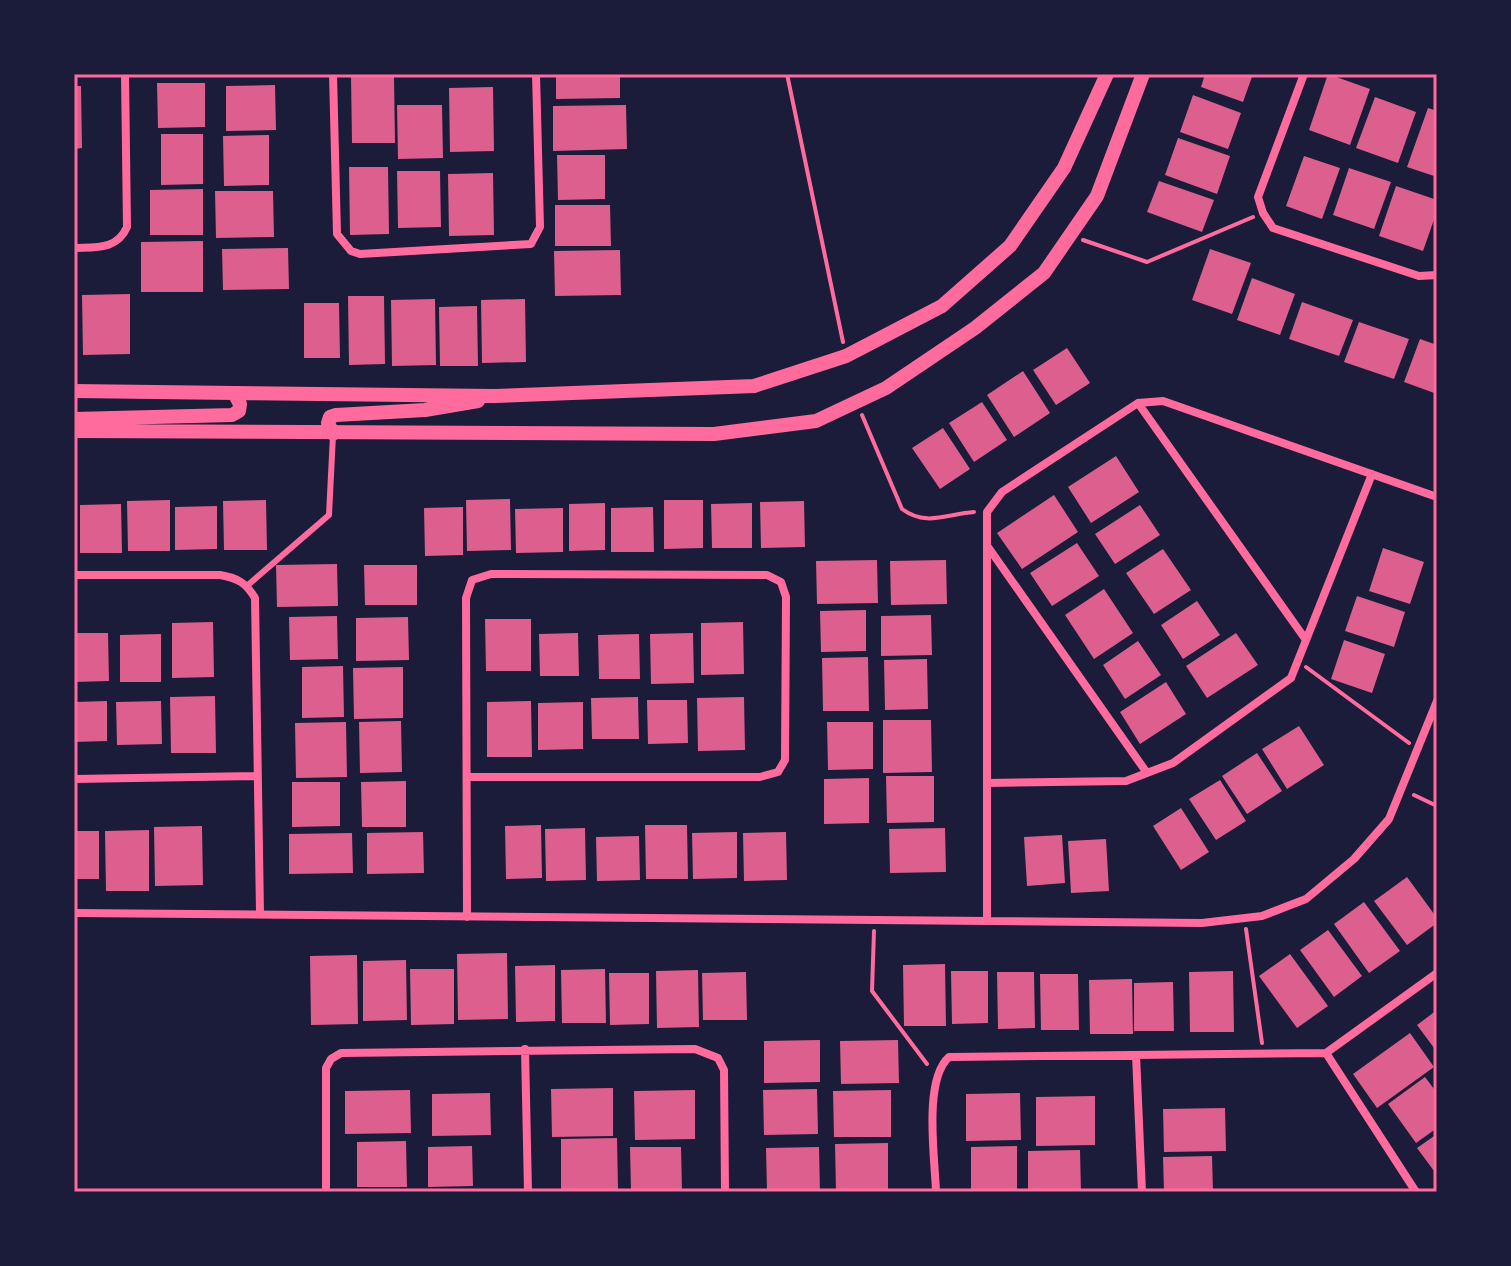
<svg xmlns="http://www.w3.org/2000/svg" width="1511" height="1266" font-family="Quicksand,sans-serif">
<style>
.building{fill:#dd5f8e}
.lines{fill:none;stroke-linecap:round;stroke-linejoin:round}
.path{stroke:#ff6b9d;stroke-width:4}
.service{stroke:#ff6b9d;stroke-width:6}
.minor{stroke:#ff6b9d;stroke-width:8}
.tertiary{stroke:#ff6b9d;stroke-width:14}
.neatline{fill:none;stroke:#ff6b9d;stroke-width:3}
</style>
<rect width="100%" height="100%" fill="#1b1b3a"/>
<path class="building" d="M157,74H195V77H157Z
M556,74H620V98L556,99Z
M1205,74H1253L1243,102L1201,87Z
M1328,74L1370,89L1350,145L1309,130Z
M351,76H394L395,143H352Z
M157,83H205V127L158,128Z
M275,85L276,130L226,131V86Z
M74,86H81L82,148L74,149Z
M493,87L494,151L450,152L449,88Z
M1193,95L1241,113L1228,149L1180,132Z
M1375,97L1416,112L1398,163L1356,148Z
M397,105H442L443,158L398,159Z
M626,105L627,149L553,151V106Z
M1428,108L1437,111V177L1407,167Z
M161,134H203V184L161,185Z
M269,135V185L224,186L223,136Z
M1178,138L1230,156L1217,194L1165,175Z
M557,155H605V199L558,200Z
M1304,156L1340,168L1322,219L1286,206Z
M349,167H388L389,234L350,235Z
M1349,168L1391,182L1374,229L1333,215Z
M397,171H440L441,227L398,228Z
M493,173L494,235L449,236L448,174Z
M1159,181L1214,200L1202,232L1147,212Z
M1396,186L1437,200V211L1423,251L1379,236Z
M203,189V235H150V190Z
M215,191H273L274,237L216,238Z
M555,205H610L611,246H555Z
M203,241V292H141V242Z
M288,248L289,289L223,290L222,249Z
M1210,249L1251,263L1232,314L1192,300Z
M620,250L621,295L555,296L554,251Z
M1252,278L1295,294L1280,335L1237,320Z
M130,294V354L83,355L82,295Z
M348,296H384L385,364L349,365Z
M435,299L436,365L392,366L391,300Z
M525,299L526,362L482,363L481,300Z
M1302,302L1353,320L1339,356L1289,339Z
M304,303H339L340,358H304Z
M477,306L478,366H440L439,307Z
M1359,322L1409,339L1394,379L1344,362Z
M1420,339L1437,345V394L1404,382Z
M1067,348L1090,383L1056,405L1033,370Z
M1023,371L1050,413L1014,437L987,395Z
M982,402L1007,440L974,462L949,423Z
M943,428L970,469L940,489L912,448Z
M1116,456L1139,492L1091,523L1068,487Z
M1054,495L1078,532L1022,569L997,533Z
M510,499L511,550L467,551L466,500Z
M170,500V551H128L127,501Z
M266,500L267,550H224L223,501Z
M664,500H703V548L664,549Z
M804,501L805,547L761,548L760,502Z
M605,503V550L569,551V504Z
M752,503V548H712L711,504Z
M121,504L122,553H80V505Z
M1140,505L1160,535L1115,564L1095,534Z
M217,506V549L175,550V507Z
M463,507V555L425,556L424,508Z
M653,507L654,552H611V508Z
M563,508V552L516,553L515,509Z
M1077,543L1099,576L1052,606L1030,573Z
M1383,548L1424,562L1410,604L1369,591Z
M1163,549L1191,590L1154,614L1126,573Z
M877,560L878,603L817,604L816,561Z
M946,560L947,604L891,605L890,561Z
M337,564L338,606L277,607L276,565Z
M364,565H417V605H365Z
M1104,589L1133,633L1094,659L1065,615Z
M1357,596L1405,612L1394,647L1345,631Z
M1197,601L1220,635L1183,659L1161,625Z
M866,610V651L821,652L820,611Z
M931,615L932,655L881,656V616Z
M337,616L338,659L290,660L289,617Z
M408,617L409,660L356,661V618Z
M485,619H531V671H486Z
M213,622L214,677L172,678V623Z
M743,622L744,674L701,675V623Z
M74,633H108L109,681L74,682Z
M578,633L579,676H540L539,634Z
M693,633L694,683L651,684L650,634Z
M1236,633L1258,665L1207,698L1186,666Z
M161,634V682H120V635Z
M639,634L640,679H599L598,635Z
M1344,640L1385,654L1372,693L1331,679Z
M1138,641L1161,675L1125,699L1103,665Z
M868,657L869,711H823L822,658Z
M927,659L928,709L885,710L884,660Z
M343,666L344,717L302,718V667Z
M403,667V718L354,719L353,668Z
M1166,682L1186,714L1140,744L1120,712Z
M215,696L216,753H171L170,697Z
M638,697L639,739H592L591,698Z
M744,697L745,750L698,751L697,698Z
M647,700H687L688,743L648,744Z
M107,701V741L74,742V702Z
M161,701L162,744L117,745L116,702Z
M531,701L532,757H487V702Z
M583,702V749L538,750V703Z
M883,720H931L932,772L883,773Z
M401,721L402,772L360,773L359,722Z
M346,722L347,777L296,778L295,723Z
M827,722H873V769L828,770Z
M1299,726L1324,765L1287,789L1262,749Z
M1257,753L1282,791L1247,814L1222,776Z
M886,776H934V822L887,823Z
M869,778V823L824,824V779Z
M1220,780L1246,821L1216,840L1189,799Z
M406,781V827H362L361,782Z
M292,782H340V826L292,827Z
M1181,808L1209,852L1181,870L1153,826Z
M541,825L542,878L506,879L505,826Z
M645,825H687L688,879H646Z
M202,826L203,885L155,886L154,827Z
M585,828L586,880L546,881L545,829Z
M945,828L946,872L890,873L889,829Z
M149,830V891H106L105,831Z
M74,831H99V879H74Z
M423,832L424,873L367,874V833Z
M737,832V878L693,879L692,833Z
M786,832L787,880L744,881L743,833Z
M352,833L353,873L289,874V834Z
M1062,835L1065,883L1027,886L1024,837Z
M639,836L640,880L597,881L596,837Z
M1106,839L1109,891L1071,893L1068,841Z
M1407,877L1437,918V923L1407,945L1374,901Z
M1364,902L1400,951L1369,973L1334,924Z
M1328,930L1362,976L1334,997L1300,950Z
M507,953L508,1019L458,1020L457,954Z
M1290,954L1328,1006L1297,1028L1259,976Z
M357,955L358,1024L311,1025L310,956Z
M406,960L407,1020L363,1021V961Z
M945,964L946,1026H904L903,965Z
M555,965V1021L516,1022L515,966Z
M410,969H454V1024L411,1025Z
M605,969L606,1023H562L561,970Z
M698,970L699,1027L657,1028L656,971Z
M951,971H988V1023L952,1024Z
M1233,971L1234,1032H1190L1189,972Z
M746,972L747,1020H703L702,973Z
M997,972H1034L1035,1028L998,1029Z
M609,973H649V1024L610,1025Z
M1040,974H1078L1079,1030H1041Z
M1132,979L1133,1034H1090L1089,980Z
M1173,982L1174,1031H1134V983Z
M1437,1010V1052L1417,1025Z
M1410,1033L1434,1067L1377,1108L1353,1074Z
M820,1040V1082L764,1083V1041Z
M898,1040L899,1083L841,1084L840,1041Z
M1425,1077L1437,1093V1128L1416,1143L1388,1104Z
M613,1088V1136L552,1137L551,1089Z
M817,1089L818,1134L764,1135L763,1090Z
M410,1090L411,1133L345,1134V1091Z
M695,1090V1139L635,1140L634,1091Z
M891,1090V1137H834L833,1091Z
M490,1093L491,1135L432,1136V1094Z
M1020,1093L1021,1140L966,1141V1094Z
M1095,1096V1145L1036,1146V1097Z
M1225,1108L1226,1151L1164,1152L1163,1109Z
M1437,1134V1175L1417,1148Z
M617,1138L618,1189L561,1190V1139Z
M406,1141L407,1187H357V1142Z
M888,1143V1192H836L835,1144Z
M472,1146L473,1186L428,1187V1147Z
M1017,1146V1192H971V1147Z
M630,1147H681L682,1191H631Z
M819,1147L820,1192H767L766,1148Z
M1080,1150L1081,1192H1028V1151Z
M1212,1156L1213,1192H1164L1163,1157Z"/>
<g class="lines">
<path class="path" d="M787,74L843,342
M1083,240L1147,262L1253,217
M862,415L902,509C926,527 947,514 974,512
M1306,667L1409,743
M1414,795L1437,806
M1246,929L1262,1043
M874,931L872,991L927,1064"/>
<path class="service" d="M248,585L329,515L333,435"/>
<path class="minor" d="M333,74L337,234L351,251L360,254L531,244L540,227L536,74
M1304,74L1258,197L1263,213L1273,228L1419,276L1437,275
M74,248C96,247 117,250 127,227L125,74
M1138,403L1306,640
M988,547L1147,773
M74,575H220C238,578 246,583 255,598L260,913
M467,777H760L778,772L785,760L786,597L781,582L767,575L491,574L472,580L466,598L467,917
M74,779L257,776
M987,783L1126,781L1173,763L1291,678L1372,474
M74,913L1202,923L1262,916L1306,899L1354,859L1389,819L1437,701
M987,921V512L1002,492L1138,403L1163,401L1437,497
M525,1049L528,1192
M1326,1053L1416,1192
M1136,1055L1142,1192
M326,1192V1068L331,1059L341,1053L695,1049L718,1058L724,1070L725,1192
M936,1192C935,1159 923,1080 949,1057L1326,1053L1437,973"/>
<path class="tertiary" d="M74,391L494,396L754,386L846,356L942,306L1010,246L1064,168L1107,74
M74,419L232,415L239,411L240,404L234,393
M74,431L714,434L816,421L886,388L975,328L1044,273L1097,196L1143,74
M333,434L328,423L330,417L336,415L425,410L478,401"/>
</g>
<rect width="1511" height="1266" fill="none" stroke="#1b1b3a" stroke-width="152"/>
<rect x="76" y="76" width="1359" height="1114" class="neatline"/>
</svg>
